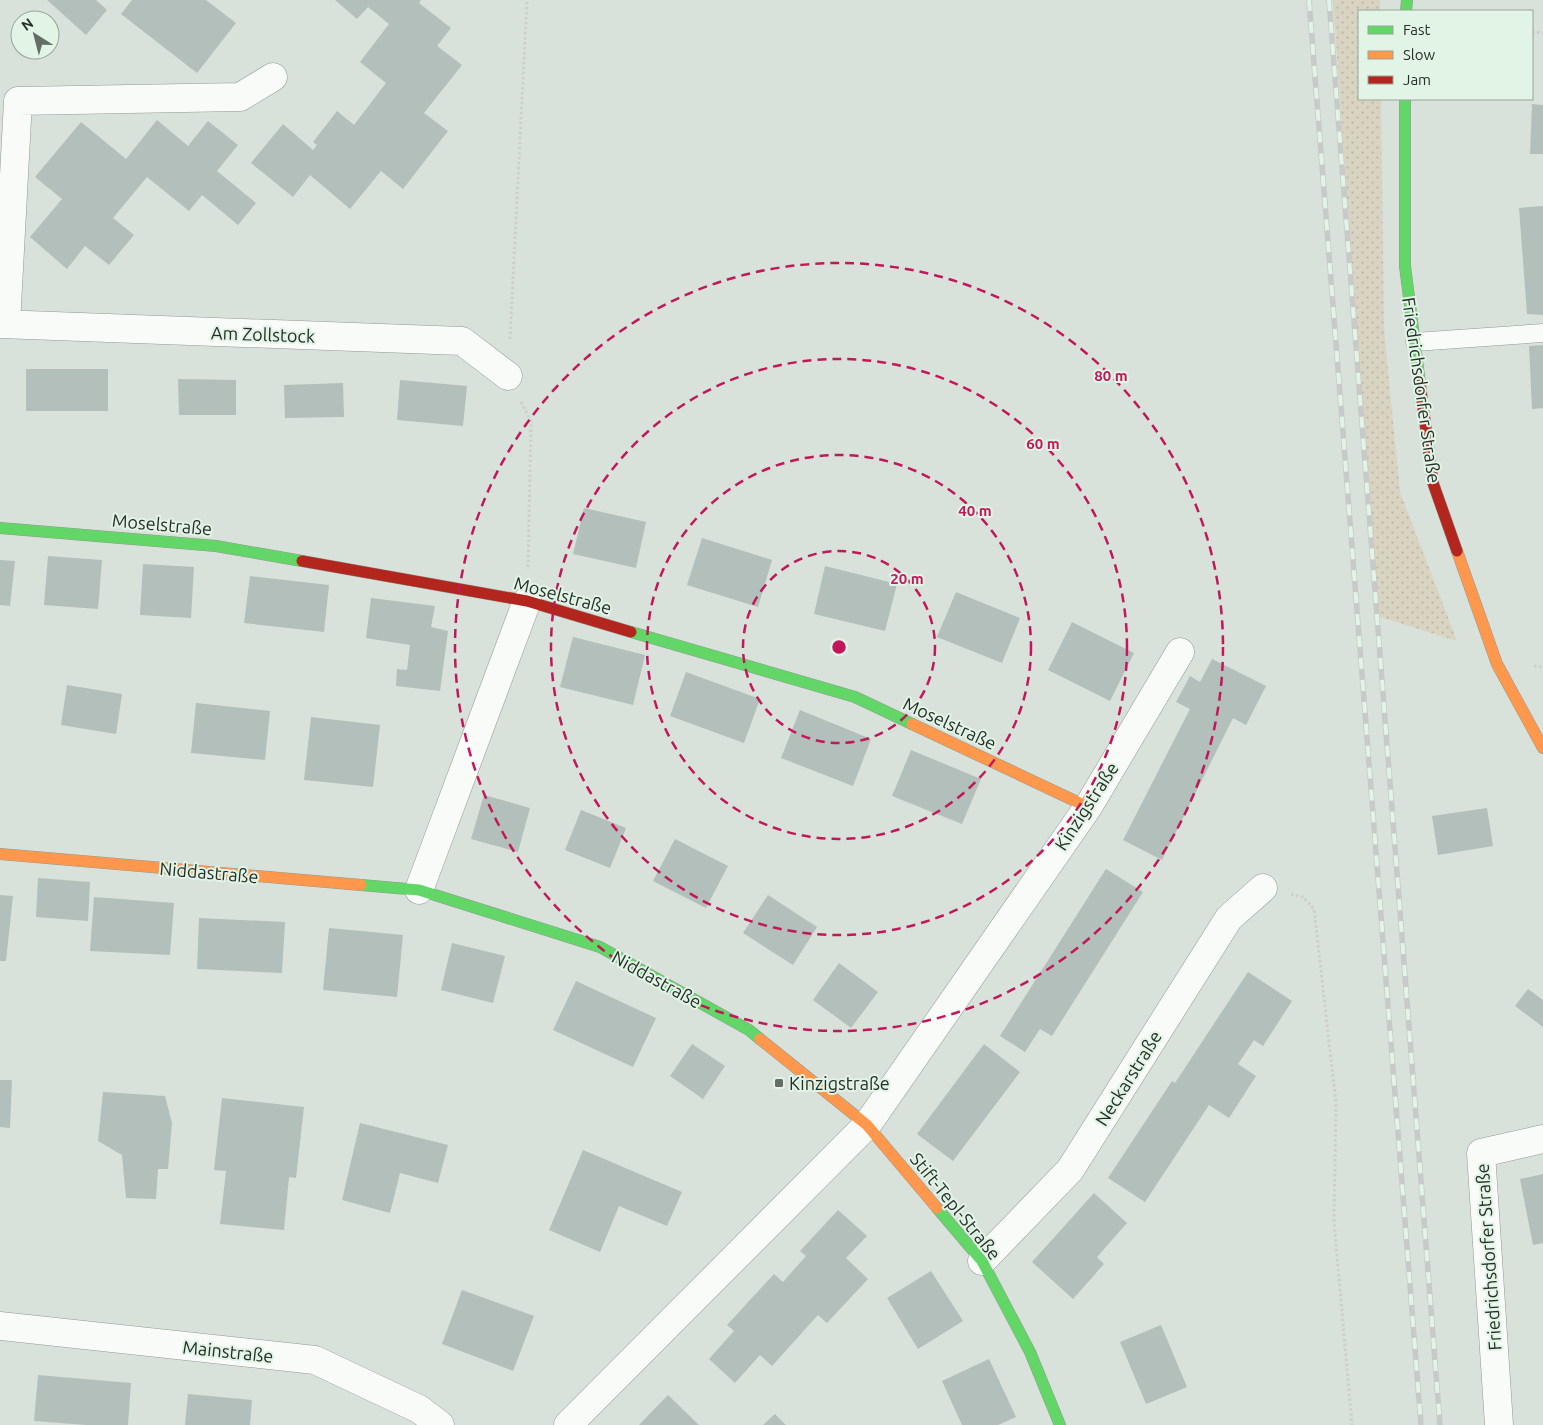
<svg xmlns="http://www.w3.org/2000/svg" width="1543" height="1425" font-family="Ubuntu,sans-serif">
<style>
.grass{fill:url(#grass-dots)}
.building{fill:#b2bfba}
.lines{fill:none;stroke-linecap:round;stroke-linejoin:round}
.lane-casing{stroke:#919992;stroke-width:19}
.street-casing{stroke:#919992;stroke-width:29}
.fast-casing{stroke:#919992;stroke-width:12}
.slow-casing{stroke:#919992;stroke-width:12}
.jam-casing{stroke:#919992;stroke-width:12}
.path{stroke:#cdcfcd;stroke-width:3;stroke-dasharray:2.5 2.5;stroke-linecap:butt}
.lane{stroke:#f9fbf9;stroke-width:18}
.street{stroke:#f9fbf9;stroke-width:28}
.fast{stroke:#63d668;stroke-width:11}
.slow{stroke:#ff974d;stroke-width:11}
.jam{stroke:#b3261e;stroke-width:11}
.rail-casing{stroke:#c7cac8;stroke-width:5.5}
.rail{stroke:#e1f4e5;stroke-width:4;stroke-dasharray:11;stroke-linecap:butt}
.ring{fill:none;stroke:#c2185b;stroke-width:2.5;stroke-dasharray:9 6}
.poi-dot{fill:#656d67;stroke:#e1f4e5;stroke-width:2}
.labels{text-anchor:middle;dominant-baseline:central;stroke-width:4;stroke-linejoin:round;paint-order:stroke}
.street-label{font-size:18px;fill:#272e29;stroke:#e1f4e5}
.poi-label{font-size:18px;fill:#272e29;stroke:#e1f4e5;text-anchor:start}
.centre{fill:#c2185b;stroke:#e1f4e5;stroke-width:2.5}
.ring-label{font-size:15px;text-anchor:middle;font-weight:bold;fill:#c2185b;stroke:#e1f4e5;stroke-width:4;stroke-linejoin:round;paint-order:stroke}
</style>
<defs>
<pattern id="grass-dots" width="8" height="8" patternUnits="userSpaceOnUse" patternTransform="scale(1.25)"><rect width="8" height="8" fill="#d9d4c1"/><path d="M2 2h.1M6 6h.1" fill="none" stroke="#bab6a6" stroke-width="1.8" stroke-linecap="round"/></pattern>
</defs>
<rect width="100%" height="100%" fill="#d8e2da"/>
<path class="grass" d="M1333,0H1380V11H1359V99H1381L1384,330L1400,492L1457,641L1377,616Z"/>
<path class="building" d="M47,0H96L107,10L86,35Z
M132,0H206L236,23L197,73L121,14Z
M335,0H421L419,3L451,28L437,46L462,65L424,113L448,131L403,189L381,171L350,209L310,175L293,197L251,163L283,124L313,150L317,145L313,142L337,111L354,125L386,83L360,62L389,24L368,7L357,19Z
M1532,104L1543,105V154H1530Z
M157,120L188,146L208,121L238,145L217,171L256,203L238,225L202,195L189,211L147,177L113,218L134,235L109,265L85,246L67,269L30,237L62,199L35,177L81,122L126,159Z
M1543,206V315L1527,314L1519,208Z
M1543,345V408L1532,409L1529,346Z
M26,369H108V411H26Z
M178,379L236,380V415H179Z
M400,380L467,386L463,426L397,420Z
M343,383L344,417L285,418L284,385Z
M584,508L646,522L636,568L573,554Z
M702,538L772,560L758,607L687,585Z
M48,556L102,560L98,609L44,605Z
M0,560L15,561L10,606L0,605Z
M143,564L194,567L191,618L140,615Z
M825,566L897,584L885,631L814,614Z
M250,576L329,585L324,632L244,623Z
M956,592L1020,618L1002,663L937,637Z
M371,598L435,606L431,627L448,631L440,691L396,686L397,669L407,670L410,645L366,638Z
M1072,622L1134,653L1110,701L1048,670Z
M573,637L645,655L633,705L560,687Z
M1212,659L1266,686L1246,725L1233,718L1162,860L1123,840L1190,709L1176,702L1190,676L1200,682Z
M686,672L760,699L744,743L670,716Z
M67,685L122,694L116,734L61,725Z
M196,703L270,711L265,760L191,753Z
M800,710L871,739L853,786L781,758Z
M311,717L380,725L373,787L304,780Z
M911,750L981,779L962,824L892,796Z
M484,795L530,808L518,852L471,839Z
M1487,808L1493,846L1438,855L1432,816Z
M581,810L626,828L610,868L565,850Z
M675,839L728,866L706,908L653,881Z
M1106,869L1143,892L1052,1036L1040,1029L1025,1052L1000,1036Z
M38,878L90,882L88,921L36,917Z
M0,895L13,896L6,961H0Z
M768,895L817,927L793,965L743,933Z
M94,897L174,903L170,955L90,951Z
M199,918L285,922L282,973L197,969Z
M329,928L403,935L397,997L323,990Z
M452,943L505,956L493,1003L441,990Z
M839,963L878,992L851,1028L813,1000Z
M1248,972L1292,1001L1263,1046L1254,1040L1238,1064L1256,1076L1229,1118L1209,1105L1145,1202L1108,1178L1172,1081L1175,1083Z
M576,981L656,1018L633,1067L553,1030Z
M1528,989L1543,1000V1027L1515,1006Z
M692,1044L725,1066L703,1099L670,1076Z
M984,1044L1020,1072L953,1161L917,1134Z
M0,1080H12L10,1128L0,1127Z
M103,1092L165,1096L172,1123L168,1169H158L156,1199L126,1198L122,1155L98,1141Z
M222,1098L304,1107L296,1178L289,1177L284,1230L220,1224L226,1171L214,1170Z
M360,1123L448,1145L438,1183L400,1173L390,1213L342,1200Z
M583,1150L682,1192L667,1226L619,1206L600,1252L549,1230Z
M1543,1174V1243L1533,1245L1520,1179Z
M1094,1193L1127,1223L1097,1257L1104,1264L1073,1299L1032,1262Z
M838,1210L867,1236L846,1258L868,1279L827,1323L818,1315L772,1366L760,1355L735,1383L709,1359L734,1331L727,1325L774,1274L783,1282L806,1256L800,1251Z
M931,1271L963,1321L918,1349L887,1298Z
M462,1290L534,1316L513,1371L442,1344Z
M1161,1325L1187,1387L1146,1404L1120,1342Z
M989,1359L1016,1417L998,1425H962L942,1381Z
M38,1375L131,1383L128,1425H86L34,1421Z
M188,1394L252,1400L250,1425H185Z
M668,1395L699,1425H639Z
M775,1414L786,1425H763Z"/>
<g class="lines">
<defs>
<path id="lane" d="M1415,342L1543,333"/>
<path id="street" d="M0,324L462,341L508,376
M6,324L18,101L240,97L273,77
M419,890L527,601
M982,1261L1070,1170L1229,918L1263,888
M0,1326L315,1360L419,1409L440,1425
M568,1425L867,1125L1088,807L1180,652
M1499,1425L1481,1153L1543,1139"/>
<path id="fast" d="M1406,11L1407,0
M1405,99V266L1420,384
M0,528L216,546L302,561
M631,632L855,697L912,724
M361,885L419,890L600,947L749,1030L760,1039
M937,1208L982,1261L1030,1352L1060,1425"/>
<path id="slow" d="M1457,551L1497,664L1543,748
M912,724L1088,807
M0,854L361,885
M760,1039L867,1125L937,1208"/>
<path id="jam" d="M1420,384L1433,483L1457,551
M302,561L527,601L631,632"/>
</defs>
<use href="#lane" class="lane-casing"/>
<use href="#street" class="street-casing"/>
<use href="#fast" class="fast-casing"/>
<use href="#slow" class="slow-casing"/>
<use href="#jam" class="jam-casing"/>
<path class="path" d="M1532,32L1543,33
M510,339L527,0
M521,402L531,421L528,570
M1534,666L1543,667
M1291,894L1303,897L1314,909L1336,1103L1334,1221L1352,1425"/>
<use href="#lane" class="lane"/>
<use href="#street" class="street"/>
<use href="#fast" class="fast"/>
<use href="#slow" class="slow"/>
<use href="#jam" class="jam"/>
<defs>
<path id="rail" d="M1309,0L1421,1425
M1329,0L1440,1425"/>
</defs>
<use href="#rail" class="rail-casing"/>
<use href="#rail" class="rail"/>
</g>
<g class="ring">
<circle cx="839" cy="647" r="96"/>
<circle cx="839" cy="647" r="192"/>
<circle cx="839" cy="647" r="288"/>
<circle cx="839" cy="647" r="384"/>
</g>
<rect class="poi-dot" x="774" y="1078" width="10" height="10" rx="2.5"/>
<g class="labels">
<g class="street-label">
<text transform="translate(263 334) rotate(2)">Am Zollstock</text>
<text transform="translate(1422 390) rotate(82)">Friedrichsdorfer Straße</text>
<text transform="translate(162 524) rotate(5)">Moselstraße</text>
<text transform="translate(563 595) rotate(15)">Moselstraße</text>
<text transform="translate(950 723) rotate(25)">Moselstraße</text>
<text transform="translate(1086 806) rotate(-57)">Kinzigstraße</text>
<text transform="translate(209 872) rotate(5)">Niddastraße</text>
<text transform="translate(657 979) rotate(29)">Niddastraße</text>
<text transform="translate(1128 1078) rotate(-58)">Neckarstraße</text>
<text transform="translate(956 1206) rotate(51)">Stift-Tepl-Straße</text>
<text transform="translate(1488 1257) rotate(-94)">Friedrichsdorfer Straße</text>
<text transform="translate(228 1351) rotate(6)">Mainstraße</text>
</g>
<g class="poi-label">
<text x="789" y="1083">Kinzigstraße</text>
</g>
</g>
<circle cx="839" cy="647" r="8" class="centre"/>
<g class="ring-label">
<text x="1111" y="381">80 m</text>
<text x="1043" y="449">60 m</text>
<text x="975" y="516">40 m</text>
<text x="907" y="584">20 m</text>
</g>
<rect x="1358" y="10" width="175" height="90" fill="#e1f4e5" stroke="#97a59a"/>
<rect x="1368" y="26" width="25" height="8" fill="#63d668" stroke="#97a59a"/>
<text x="1403" y="35" font-size="15" fill="#272e29">Fast</text>
<rect x="1368" y="51" width="25" height="8" fill="#ff974d" stroke="#97a59a"/>
<text x="1403" y="60" font-size="15" fill="#272e29">Slow</text>
<rect x="1368" y="76" width="25" height="8" fill="#b3261e" stroke="#97a59a"/>
<text x="1403" y="85" font-size="15" fill="#272e29">Jam</text>
<g transform="translate(35 35) rotate(324)"><circle r="24" fill="#e1f4e5" stroke="#97a59a"/>
<path d="M0-4L9 19L0 12L-9 19Z" fill="#656d67"/>
<text y="-8" font-size="14" font-weight="bold" text-anchor="middle" fill="#272e29">N</text>
</g>
</svg>
